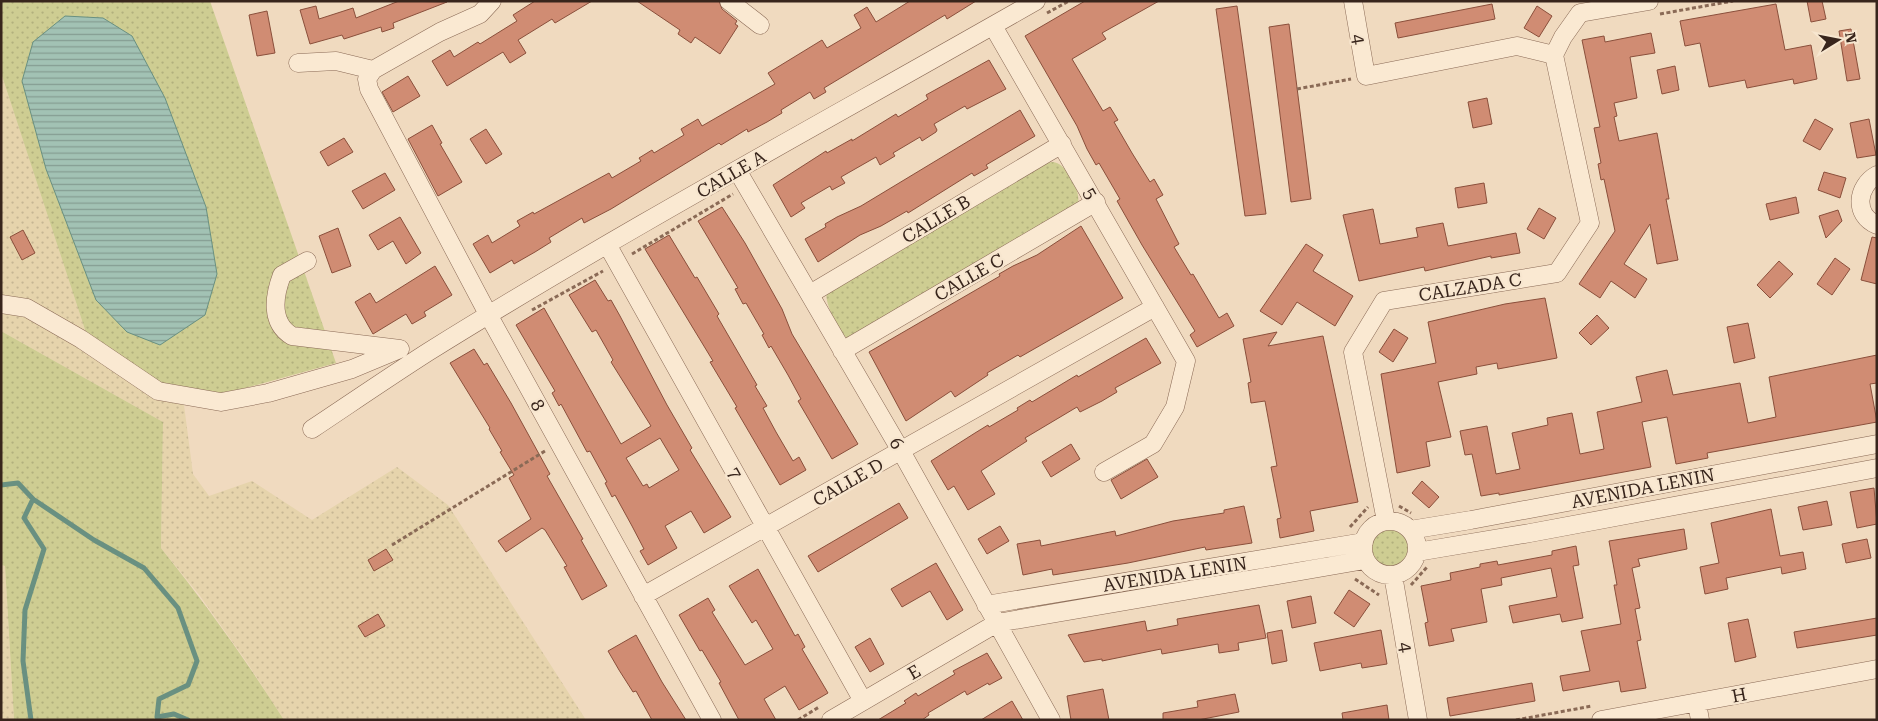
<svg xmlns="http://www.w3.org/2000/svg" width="1878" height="721" font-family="'Roboto Serif',serif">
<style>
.farmland{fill:url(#farmland-dots)}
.grass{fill:url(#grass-dots)}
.water{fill:url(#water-rules);stroke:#699081}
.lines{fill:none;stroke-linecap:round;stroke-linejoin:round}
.stream{stroke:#699081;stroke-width:5}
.building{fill:#d08c73;stroke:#8a4f3b;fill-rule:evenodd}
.minor-casing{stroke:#8a6a56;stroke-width:19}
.path{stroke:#8a6a56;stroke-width:3;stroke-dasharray:4 2.5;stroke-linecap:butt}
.minor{stroke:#fae9d2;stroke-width:18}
.labels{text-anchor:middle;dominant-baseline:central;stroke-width:4.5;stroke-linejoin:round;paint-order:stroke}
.street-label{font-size:18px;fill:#38251c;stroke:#f7e6cf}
</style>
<defs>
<pattern id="farmland-dots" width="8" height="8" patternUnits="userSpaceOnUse" patternTransform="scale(1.25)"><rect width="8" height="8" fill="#e6d4ac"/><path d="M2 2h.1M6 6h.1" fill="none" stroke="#c6b693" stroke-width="1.8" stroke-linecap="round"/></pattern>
<pattern id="grass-dots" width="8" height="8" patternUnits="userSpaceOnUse" patternTransform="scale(1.25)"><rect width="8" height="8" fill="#cecd92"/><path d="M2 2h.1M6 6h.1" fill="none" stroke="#b2b07d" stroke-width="1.8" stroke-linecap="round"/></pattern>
<pattern id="water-rules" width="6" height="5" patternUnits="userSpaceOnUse" patternTransform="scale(1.25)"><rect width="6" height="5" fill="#a2c2b4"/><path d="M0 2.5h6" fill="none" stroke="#859d92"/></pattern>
</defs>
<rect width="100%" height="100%" fill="#f0dabf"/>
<path class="farmland" d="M1,73L90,345L184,405L193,474L209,496L252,481L312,520L397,467L448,505L586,720H284L248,664L200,596L161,548L163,422L1,331Z
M1,565L5,566L14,720H1Z"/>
<path class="grass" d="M1,1H210L336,363L184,405L90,345L1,73Z
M1053,162C1066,163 1081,190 1078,203L853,336L847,338C839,332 823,301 827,291L1044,163Z
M1,331L163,422L161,548C205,603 246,660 284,720H14L5,566L1,565Z
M1369 547a21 21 0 1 1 42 0a21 21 0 1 1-42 0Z"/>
<path class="water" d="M65,16L103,18L132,36L165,98L206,207L217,274L205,315L160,345L127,332L96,300L46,169L22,81L33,42Z"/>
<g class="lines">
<path class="stream" d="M1,485L18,483L33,499L94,540L144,568L178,608L197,661L188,685L159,699L157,717L174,714L188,720
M31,720L23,661L25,610L44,549L24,518L33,499"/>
</g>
<path class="building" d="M399,1L447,2L393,23L394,28L382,32L381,27L344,39L342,35L310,44L300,10L316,6L319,19L353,8L356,18Z
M535,1H592L555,23L552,19L518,40L526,53L510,63L503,52L447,86L432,61L450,50L454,57L478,42L480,44L517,21L513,15Z
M637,1H719L722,9L737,21L735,24L738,26L720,54L695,37L691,43L678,34L680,30Z
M910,1H976L947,19L945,15L824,88L826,92L814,99L810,92L781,110L782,113L767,122L748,132L747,129L721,145L719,143L611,209L584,223L582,218L549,238L551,242L535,252L514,264L512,260L490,273L473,244L488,235L492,243L520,226L517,221L533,212L534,214L609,173L612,178L641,161L639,158L652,150L654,153L684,135L681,129L698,119L702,126L775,84L768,73L822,40L827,48L861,28L854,15L867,7L876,22Z
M1085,1H1159L1102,33L1106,39L1072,59L1103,111L1110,107L1118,120L1114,122L1132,153L1150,182L1154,179L1163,195L1156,199L1179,244L1174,247L1191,275L1193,274L1219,318L1227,313L1234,326L1197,347L1190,335L1195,331L1142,245L1117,201L1120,199L1099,163L1096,165L1087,149L1077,126L1025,36Z
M1807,1H1822L1826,19L1811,22Z
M1492,4L1495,19L1398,38L1395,23Z
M1776,4L1785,50L1811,45L1817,79L1794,84L1793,79L1747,88L1745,80L1709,87L1700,43L1685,46L1680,21Z
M1237,6L1266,214L1245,216L1216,9Z
M1537,6L1552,16L1539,37L1524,28Z
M267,11L275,53L257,56L249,15Z
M1289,24L1311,199L1291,202L1269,27Z
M1851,29L1860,79L1847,81L1839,31Z
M1651,33L1655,53L1630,57L1637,98L1614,103L1617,116L1614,117L1619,141L1657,133L1669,199H1666L1678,260L1657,264L1650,224L1624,264L1647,279L1635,298L1611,281L1600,298L1579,284L1615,231L1604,179L1601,180L1598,164L1601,163L1594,128L1600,127L1582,40L1604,36L1605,42Z
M989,60L1006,89L967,109L965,106L934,124L937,130L936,132L922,141L920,137L893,153L895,156L880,165L876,157L841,177L845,183L832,190L830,186L801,203L805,208L791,217L773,185L826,151L827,153L852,139V141L896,114L898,117L928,99L926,95Z
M1675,66L1679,90L1662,94L1657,70Z
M408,76L420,96L393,112L382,92Z
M1487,98L1492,124L1473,128L1468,102Z
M1020,110L1035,136L986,165L988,168L974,176L972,173L908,213L907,211L881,226L860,235L818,262L805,239L826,227L825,224L837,217L861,206Z
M1815,119L1833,129L1820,150L1803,141Z
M1869,119L1876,155L1857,158L1850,123Z
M432,125L442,143L440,144L462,182L438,196L408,139Z
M486,129L502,154L486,164L470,139Z
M344,138L353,152L328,166L320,152Z
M1824,172L1846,178L1840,198L1818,190Z
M385,173L395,190L363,209L352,191Z
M1484,183L1487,203L1458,208L1455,188Z
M1796,197L1799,213L1770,220L1766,204Z
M722,207L745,243L782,309L792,334L858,444L832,459L798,401L801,399L788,375L771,346L769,348L762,335L764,334L746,303L743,304L735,289L738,288L698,221Z
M1539,208L1556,218L1544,239L1527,229Z
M1373,209L1380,244L1418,237L1416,228L1443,223L1448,246L1516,233L1520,253L1491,258V256L1425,271L1424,267L1359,281L1343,215Z
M1838,210L1842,221L1826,238L1819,216Z
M400,217L421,253L406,264L393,241L378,250L369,235Z
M1081,226L1123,298L1020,357L1018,355L987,373L988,375L955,397L951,391L906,421L869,352L1000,276L999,274L1013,266L1037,255Z
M338,228L351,266L332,273L319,236Z
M23,230L35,253L22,260L10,237Z
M669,235L695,278L697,277L719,314L717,316L757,385L755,386L767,406L763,408L776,432L793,461L799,457L806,470L780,485L735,408L737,407L710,362L713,361L645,249Z
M1872,237L1877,238V284L1861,280Z
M1306,244L1323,255L1313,271L1353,296L1335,326L1297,302L1282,325L1260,311Z
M1835,258L1850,269L1832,295L1817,284Z
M1779,261L1793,274L1770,298L1757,285Z
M435,266L452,295L424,312L426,316L412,324L406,314L373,334L355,302L370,293L376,303Z
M595,280L608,301L611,300L620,316L667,405L692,448L690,450L731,517L704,533L691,511L665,526L677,548L648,565L640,551L644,549L632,526L615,495L612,497L605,483L607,482L590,451L587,452L561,404L559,406L552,393L555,391L516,325L544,308L621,444L651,426L611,362L613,360L596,330L592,332L569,295ZM660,438L679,470L649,488L647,484L643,486L626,458Z
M1545,298L1557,358L1498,369L1497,363L1476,367L1477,374L1438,382L1451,437L1426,442L1430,466L1397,473L1381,374L1436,363L1428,322L1505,304Z
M1597,315L1609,328L1591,345L1579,333Z
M1748,323L1755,358L1734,363L1727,327Z
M1394,329L1408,338L1393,362L1379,352Z
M1277,332L1268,346L1323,336L1358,502L1310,511L1314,531L1280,538L1277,519L1281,518L1271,467L1277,466L1265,401L1251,403L1248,383L1251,382L1243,339Z
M1146,338L1161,363L1115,388L1117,392L1102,401L1080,412L1077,407L1025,438L1027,441L984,469L981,471L995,494L968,510L954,486L948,490L931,461L975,433L988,425L989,427L1018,410L1017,408L1030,400L1032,402L1077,375L1078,377Z
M474,349L484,365L487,363L511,403L550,474L547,476L583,539L581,540L607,586L582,600L564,567L567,566L545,530L542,528L506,552L498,541L531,519L509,478L514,475L500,452L502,451L489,429L490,428L450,363Z
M1877,355V383L1870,384L1877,422L1707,453L1708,458L1676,464L1667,417L1642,422L1651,467L1499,495V493L1481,496L1472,454L1465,455L1460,431L1487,426L1496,474L1520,469L1512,433L1548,425L1547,418L1572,413L1580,454L1604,449L1597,412L1642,402L1636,377L1667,370L1673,395L1740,383L1748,423L1776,417L1769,377Z
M1071,444L1080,459L1051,477L1042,462Z
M1147,459L1158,477L1121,499L1111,480Z
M1422,481L1439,497L1429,508L1412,493Z
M1874,488L1877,524L1857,528L1850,492Z
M1827,501L1832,525L1803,530L1798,507Z
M899,503L908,518L818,572L808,556Z
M1244,506L1252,543L1206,550L1205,547L1128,563L1053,575L1052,569L1023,575L1017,544L1040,540L1041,546L1115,531L1116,536L1173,521L1224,513V510Z
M1771,509L1780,556L1803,552L1806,569L1782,574L1781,567L1726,578L1728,589L1705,594L1700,567L1719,563L1711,523Z
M1000,526L1009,541L987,554L978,539Z
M1684,529L1687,549L1638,559L1640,566L1632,568L1640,608L1635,609L1641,640L1637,641L1646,688L1621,692L1619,681L1563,691L1560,676L1590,671L1581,631L1621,624L1614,585H1617L1609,541Z
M1867,539L1871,558L1846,563L1842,544Z
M1576,546L1579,565L1573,566L1583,618L1562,622L1560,614L1513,623L1509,606L1557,597L1551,568L1501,578L1502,585L1481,589L1487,622L1451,629L1454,641L1429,646L1425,623L1428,622L1421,586L1451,580L1450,573L1480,567V564L1497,561L1498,565L1552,555V551Z
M386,549L393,560L374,571L368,560Z
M936,563L963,610L947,620L930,591L902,607L891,589Z
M758,569L795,636L798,634L805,647L802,649L828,693L799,710L785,686L764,699L776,720H739L719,683L721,682L702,650L700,651L679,615L708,598L715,610L712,612L745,665L773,649L756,620L752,623L729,586Z
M1349,590L1370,604L1354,627L1334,613Z
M1311,596L1316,623L1292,628L1287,601Z
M1259,605L1266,638L1238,643L1239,650L1219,653L1218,644L1162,654L1161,649L1102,661V659L1084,662L1068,635L1145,621L1147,631L1178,625L1177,619Z
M378,614L385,626L365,637L358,626Z
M1877,618V635L1797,648L1794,632Z
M1748,619L1756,657L1735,662L1728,623Z
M1282,630L1287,661L1272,664L1267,633Z
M1381,630L1387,664L1362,668L1361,663L1320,671L1314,643Z
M636,635L662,682L686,720H652L636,691L633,692L619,670L608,651Z
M870,638L884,664L870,672L855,647Z
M987,653L1002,678L989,685L988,683L967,695L965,691L928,713L929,715L922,720H878L906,703L904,701L916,693L918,696L955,674L953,671Z
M1532,683L1535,701L1450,716L1447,698Z
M1103,689L1109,720H1071L1067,696Z
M1235,694L1239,712L1198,720H1163V713L1198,707L1197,701Z
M1012,701L1023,720H981Z
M1387,705L1389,720H1343L1342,713Z"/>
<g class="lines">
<defs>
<path id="minor" d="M492,1L480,14L440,32L373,70L367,79L369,89L489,316L712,720
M729,1L760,25
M1353,1L1366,76L1517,46L1554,55
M993,26L1186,361L1175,407L1153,444L1104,472
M298,63L336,61L373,70
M737,170L901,451L1051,720
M1877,175C1857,186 1853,215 1877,225
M608,246L863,701
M307,261L282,275C274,296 270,323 292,336L400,349
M810,294L1062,144
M1,304L27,308L81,339L158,391L221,402L268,393L352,369L400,349
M842,351L1096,202
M312,429C351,403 389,377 428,352C627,228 833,117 1036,1
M1386,521L1353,352L1384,301L1557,273L1590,223L1554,55L1563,37L1580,13L1649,1
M1363 548a27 27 0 1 1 54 0a27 27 0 1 1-54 0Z
M1410,530L1471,520L1877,444
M1417,552L1530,533L1877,468
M1393,575L1418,720
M643,596L1155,307
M986,605L1364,542
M1697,703L1700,720
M831,720L997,623L1365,560
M1601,720L1877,669"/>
</defs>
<use href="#minor" class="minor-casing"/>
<path class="path" d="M1047,13L1069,1
M1660,14L1733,1
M1297,89L1351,79
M632,254L733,194
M532,310L603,271
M1399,506L1411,513
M1350,527L1368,507
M392,545L545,451
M1355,579L1379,595
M1411,585L1427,567
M798,720L819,707
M1516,720L1592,706"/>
<use href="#minor" class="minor"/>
</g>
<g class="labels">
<g class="street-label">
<text transform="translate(1359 39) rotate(80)">4</text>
<text transform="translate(731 174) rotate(-30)">CALLE A</text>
<text transform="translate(1091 193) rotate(60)">5</text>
<text transform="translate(936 219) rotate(-31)">CALLE B</text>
<text transform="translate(969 277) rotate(-30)">CALLE C</text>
<text transform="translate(1470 287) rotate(-9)">CALZADA C</text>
<text transform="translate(538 405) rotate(61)">8</text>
<text transform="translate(897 443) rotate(60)">6</text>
<text transform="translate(735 473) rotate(61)">7</text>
<text transform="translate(848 482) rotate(-30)">CALLE D</text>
<text transform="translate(1643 488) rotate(-11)">AVENIDA LENIN</text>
<text transform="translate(1175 574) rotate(-9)">AVENIDA LENIN</text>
<text transform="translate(1406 647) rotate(80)">4</text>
<text transform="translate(914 672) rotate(-30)">E</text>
<text transform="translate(1739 695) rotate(-11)">H</text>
</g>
</g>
<rect width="1878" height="721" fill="none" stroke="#38251c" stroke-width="5"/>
<g transform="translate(1838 40) rotate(80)" stroke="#f7e6cf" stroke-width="4" paint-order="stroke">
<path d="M0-4L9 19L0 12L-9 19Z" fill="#38251c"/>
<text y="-8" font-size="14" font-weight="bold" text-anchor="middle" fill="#38251c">N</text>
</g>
</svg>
